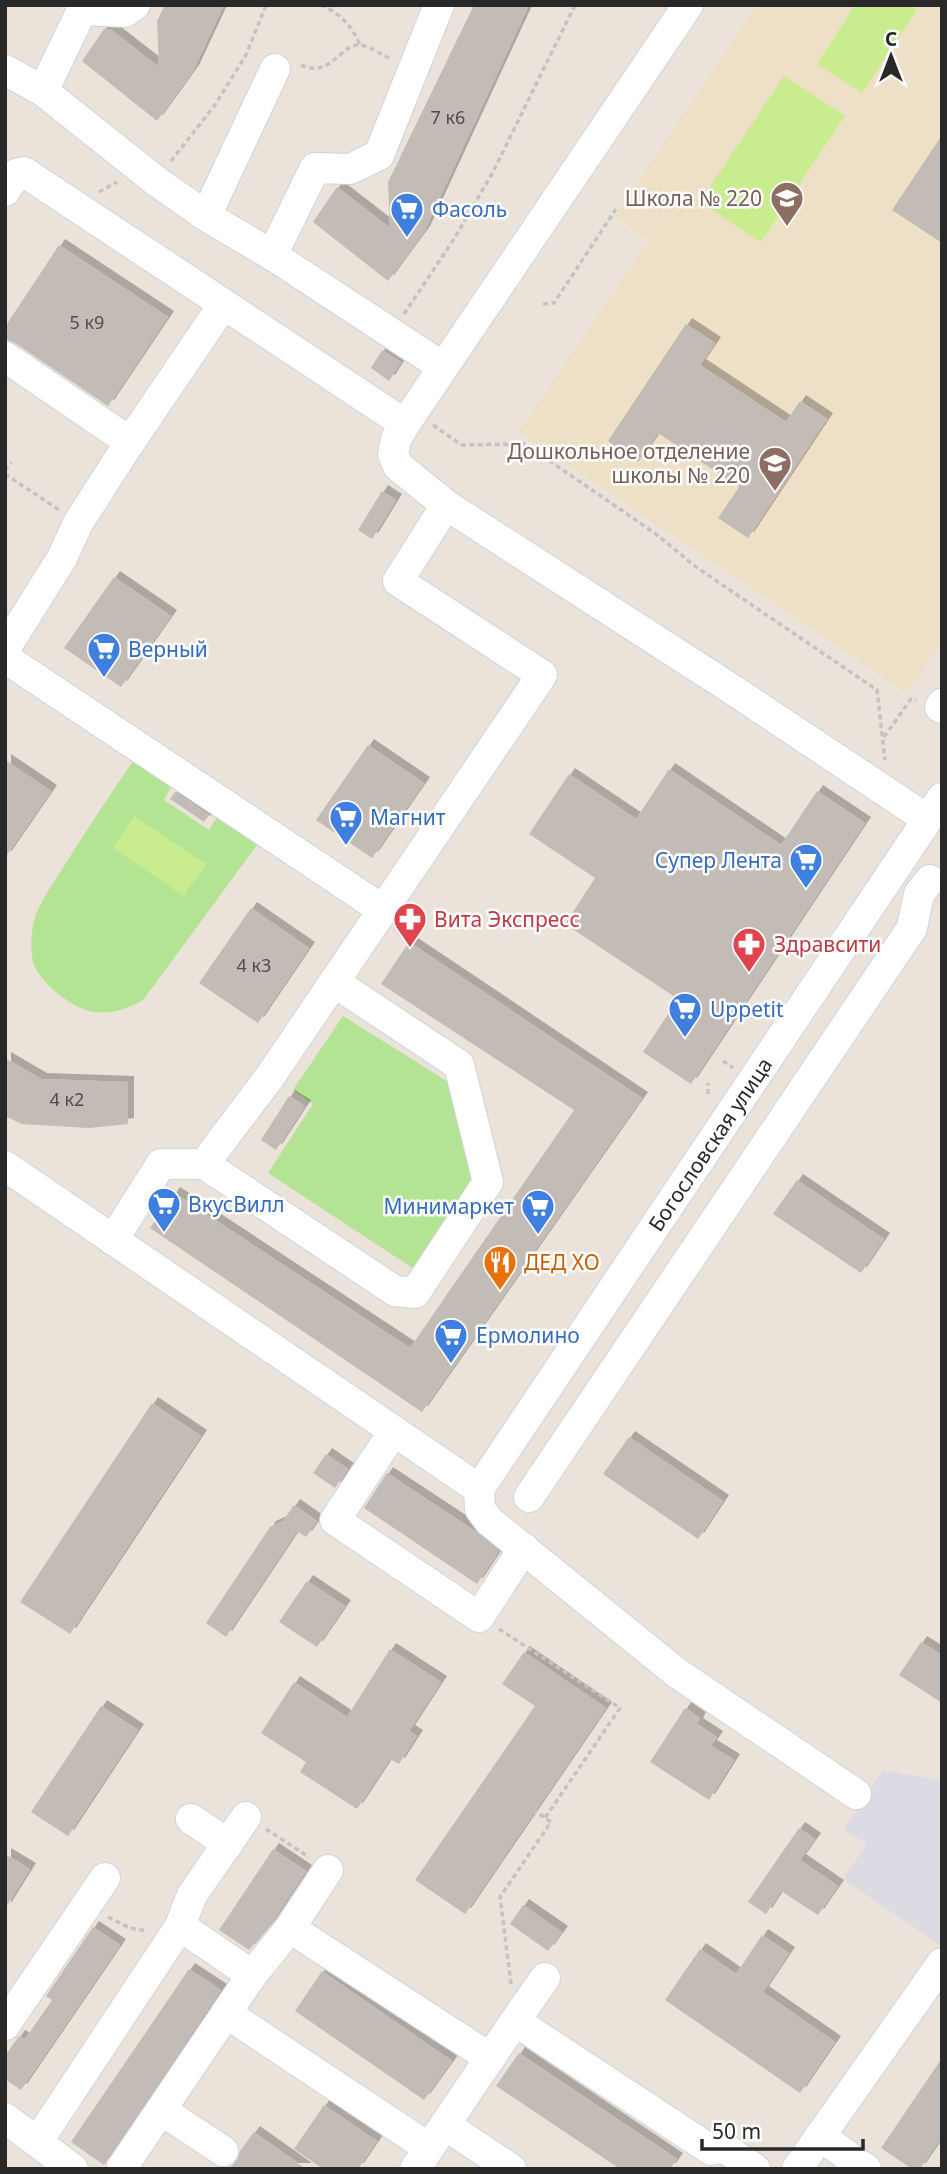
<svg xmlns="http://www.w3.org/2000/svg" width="947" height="2174" font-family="'Noto Sans',sans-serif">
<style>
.industrial{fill:#dcdae3}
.education{fill:#eedfc7}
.green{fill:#b2e493}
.pitch{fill:#c8ec8e}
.building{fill:#c3bcb6;filter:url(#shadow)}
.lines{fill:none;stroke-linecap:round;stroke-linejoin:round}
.minor-casing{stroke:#ced3e2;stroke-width:32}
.path{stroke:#c3c3c3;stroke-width:3.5;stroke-dasharray:5 3.5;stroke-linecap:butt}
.minor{stroke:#fff;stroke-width:30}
.labels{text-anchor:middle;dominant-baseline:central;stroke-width:5;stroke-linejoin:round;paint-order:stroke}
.number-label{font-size:18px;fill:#4f4d4c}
.education-label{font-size:21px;fill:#785e54;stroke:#fff;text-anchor:end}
.shop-label{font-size:21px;fill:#366cbe;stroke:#fff;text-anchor:start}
.health-label{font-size:21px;fill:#be3a42;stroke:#fff;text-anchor:start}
.street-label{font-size:21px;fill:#282828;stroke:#fff}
.food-label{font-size:21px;fill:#c56008;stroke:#fff;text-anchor:start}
</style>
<defs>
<filter id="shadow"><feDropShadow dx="6" dy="-6" stdDeviation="0" flood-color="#0004"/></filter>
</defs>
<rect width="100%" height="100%" fill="#ebe2d9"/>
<path class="industrial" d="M883,1770L942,1781V1946L843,1879L867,1844L844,1830Z"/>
<path class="education" d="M757,5H942V642L907,693L519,432L649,240L615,216Z"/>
<path class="green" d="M137,755L175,780L164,800L209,830L220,812L260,841L143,1000C118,1014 93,1019 68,1001C55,992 38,978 33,962C30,947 31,928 36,914C44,896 56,879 66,863C89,826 113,791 137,755Z
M343,1016L453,1085L478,1179L414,1269L268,1173L313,1104L293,1090Z"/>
<path class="pitch" d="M855,5H910L917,10L862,93L817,64Z
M784,76L845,116L761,242L700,202Z
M134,816L206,864L184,896L113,848Z"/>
<path class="building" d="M165,5H224L193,71L157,121L82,61L104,29H110L159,67L157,21Z
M474,5H529L424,232L388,281L313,222L337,187L390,228L388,182Z
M942,135V243L892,210Z
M59,245L168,317L108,406L15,343L5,339V327Z
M686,324L715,343L700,365L786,422L800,401L827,419L748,538L718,518L739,487L658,433L638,462L608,441Z
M382,350L401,362L389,381L371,368Z
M382,491L396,500L372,539L358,530Z
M114,577L171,616L121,687L64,648Z
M368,745L424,783L372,858L316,820Z
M5,760L51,791L5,858Z
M669,769L781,845L817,791L865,823L691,1084L643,1052L678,999L565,924L595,878L529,834L569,774L636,819Z
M175,792L209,815L204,822L170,799Z
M251,908L309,948L258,1023L199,983Z
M409,942L642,1098L422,1412L150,1228L174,1193L410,1348L574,1110L381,984Z
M5,1058L41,1079L128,1082V1124L89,1128L22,1124L5,1116Z
M289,1096L305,1106L276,1150L261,1140Z
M797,1180L884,1239L861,1273L773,1214Z
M152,1403L201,1436L70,1634L20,1602Z
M629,1437L723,1501L698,1539L603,1474Z
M326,1454L348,1469L335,1488L313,1473Z
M387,1473L475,1531L499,1551L477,1584L364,1508Z
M294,1505L317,1521L306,1537L297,1531L226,1637L206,1623L270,1527L283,1521Z
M307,1581L345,1606L317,1647L279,1622Z
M921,1642L942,1655V1703L899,1675Z
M390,1649L441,1682L409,1731L417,1736L399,1764L390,1759L357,1809L300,1772L306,1762L261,1733L294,1682L347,1717Z
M524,1652L606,1708L465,1914L415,1880L535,1706L502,1684Z
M101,1706L138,1730L68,1836L31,1812Z
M685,1708L700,1718L697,1724L717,1737L711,1746L734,1760L709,1800L650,1762Z
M799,1828L815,1839L800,1860L838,1886L818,1915L781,1891L766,1914L748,1902Z
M273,1849L306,1871L270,1925L249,1950L219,1930Z
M5,1854L30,1869L5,1909Z
M523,1905L562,1932L548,1951L510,1924Z
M93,1927L120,1945L21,2090L5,2079V2056L19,2036L25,2039L52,2000L46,1996Z
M762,1935L789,1953L763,1992L835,2042L800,2093L665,2000L700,1949L736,1974Z
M189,1969L221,1990L104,2165L71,2142Z
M322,1971L452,2061L424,2100L295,2011Z
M519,2053L677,2159L670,2169H620L496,2086Z
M942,2058V2137L920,2169H912L881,2148Z
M324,2105L377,2141L358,2169H323L294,2149Z
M254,2132L306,2169H228L237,2161L240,2151Z"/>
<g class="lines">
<defs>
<g id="minor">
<path d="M688,5L405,424L396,439L393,454L398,466L446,505L727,686L927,819"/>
<path d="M5,70L43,91L156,181L206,216L272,255L443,367"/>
<path d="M43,91L82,10L125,12L135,5"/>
<path d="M5,191L16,174L24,172L405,424"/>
<path d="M206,216L275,69"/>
<path d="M272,255L315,168L350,169L379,155L439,5"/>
<path d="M5,357L130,442"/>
<path d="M5,649L62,558L78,523L130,442L223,305"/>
<path d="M5,658L383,910"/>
<path d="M942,704L940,707L942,708"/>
<path d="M204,1164L395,1291L415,1293L488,1182L459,1065L334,982"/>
<path d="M5,1166L479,1489"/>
<path d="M113,1240L161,1164H204L269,1078L542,675L398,581L446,505"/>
<path d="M394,1431L335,1520L479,1617L524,1548"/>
<path id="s1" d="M479,1489L942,798"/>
<path d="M479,1489L480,1509L489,1521L677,1673L856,1794"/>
<path d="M529,1497L912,928L919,894L930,880"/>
<path d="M191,1819L228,1844"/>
<path d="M180,1926L252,1975"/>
<path d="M290,1928L490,2058"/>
<path d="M226,2013L429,2148"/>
<path d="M515,2021L545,1978"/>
<path d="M5,2025L105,1878"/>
<path d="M161,2110L223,2151"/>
<path d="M5,2118L73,2169"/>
<path d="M445,2125L511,2169"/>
<path d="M820,2136L866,2169"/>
<path d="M38,2141L180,1926L192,1895L246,1817"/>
<path d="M121,2169L252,1975L290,1928L328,1870"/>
<path d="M415,2169L515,2021L711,2150L723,2147L755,2169"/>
<path d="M797,2169L942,1963"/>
</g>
</defs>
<use href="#minor" class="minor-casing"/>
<path class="path" d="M321,5C341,14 352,26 360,45
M301,65C331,79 341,43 360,45C370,46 382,55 391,59
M171,161L215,105L246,55L266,5
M99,192L117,182
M543,304L554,303L616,209
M404,314L454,239L493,172L575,5
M433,425L462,445L525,444L656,534L696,567L877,690L885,760
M5,470L11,462
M5,474L59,510
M884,737L911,699L916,701
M723,1061L733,1068
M708,1094V1083
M499,1629L620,1708L545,1818
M266,1829L309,1857
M108,1917L130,1928L147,1931
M511,1984L500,1897L551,1822L535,1811"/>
<use href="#minor" class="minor"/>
</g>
<defs>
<symbol id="school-pin" viewBox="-11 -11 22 30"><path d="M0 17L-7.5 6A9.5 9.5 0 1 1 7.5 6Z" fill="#8d6e63" stroke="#fff"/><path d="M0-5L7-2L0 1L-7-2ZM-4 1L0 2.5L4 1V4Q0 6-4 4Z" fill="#fff"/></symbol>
<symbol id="supermarket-pin" viewBox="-11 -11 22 30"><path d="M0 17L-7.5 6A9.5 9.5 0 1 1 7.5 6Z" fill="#3f7fe0" stroke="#fff"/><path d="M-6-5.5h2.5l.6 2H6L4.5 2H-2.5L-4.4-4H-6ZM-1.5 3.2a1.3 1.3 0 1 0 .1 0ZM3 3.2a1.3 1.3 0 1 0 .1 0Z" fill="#fff"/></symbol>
<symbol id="pharmacy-pin" viewBox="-11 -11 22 30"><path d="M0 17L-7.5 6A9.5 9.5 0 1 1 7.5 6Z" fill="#e0444e" stroke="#fff"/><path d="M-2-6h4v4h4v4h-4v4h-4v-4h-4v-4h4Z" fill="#fff"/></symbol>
<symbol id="restaurant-pin" viewBox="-11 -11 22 30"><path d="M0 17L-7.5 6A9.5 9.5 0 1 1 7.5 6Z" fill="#e8710a" stroke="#fff"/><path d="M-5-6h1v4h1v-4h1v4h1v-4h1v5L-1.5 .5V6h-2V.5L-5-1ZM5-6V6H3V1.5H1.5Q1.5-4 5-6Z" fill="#fff"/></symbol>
</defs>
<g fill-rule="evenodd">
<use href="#school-pin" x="768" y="179" width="38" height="52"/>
<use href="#supermarket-pin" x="388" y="190" width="38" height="52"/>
<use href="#school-pin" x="756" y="444" width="38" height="52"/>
<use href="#supermarket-pin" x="85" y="630" width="38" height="52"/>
<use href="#supermarket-pin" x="327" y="798" width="38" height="52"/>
<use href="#supermarket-pin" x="787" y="841" width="38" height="52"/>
<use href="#pharmacy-pin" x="391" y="900" width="38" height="52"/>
<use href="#pharmacy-pin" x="730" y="925" width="38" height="52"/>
<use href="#supermarket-pin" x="666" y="990" width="38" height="52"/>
<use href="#supermarket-pin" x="145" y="1185" width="38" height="52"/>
<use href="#supermarket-pin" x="519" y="1187" width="38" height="52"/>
<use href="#restaurant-pin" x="481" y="1243" width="38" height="52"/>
<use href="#supermarket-pin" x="432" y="1316" width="38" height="52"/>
</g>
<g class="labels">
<g class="number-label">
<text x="448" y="117">7 к6</text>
<text x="87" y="322">5 к9</text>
<text x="254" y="965">4 к3</text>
<text x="67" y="1099">4 к2</text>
</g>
<g class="education-label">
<text x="762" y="198">Школа № 220</text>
<text x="750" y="451">Дошкольное отделение<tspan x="750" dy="24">школы № 220</tspan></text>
</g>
<g class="shop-label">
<text x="432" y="209">Фасоль</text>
<text x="128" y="649">Верный</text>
<text x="370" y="817">Магнит</text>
<text x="782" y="860" text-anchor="end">Супер Лента</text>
<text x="710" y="1009">Uppetit</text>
<text x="188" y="1204">ВкусВилл</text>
<text x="514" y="1206" text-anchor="end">Минимаркет</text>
<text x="476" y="1335">Ермолино</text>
</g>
<g class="health-label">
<text x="434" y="919">Вита Экспресс</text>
<text x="774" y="944">Здравсити</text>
</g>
<g class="street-label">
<text stroke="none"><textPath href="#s1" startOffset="415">Богословская улица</textPath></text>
</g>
<g class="food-label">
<text x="524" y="1262">ДЕД ХО</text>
</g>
</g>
<rect width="947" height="2174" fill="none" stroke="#282828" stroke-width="14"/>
<g transform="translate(891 56)" stroke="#ffffff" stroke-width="5" paint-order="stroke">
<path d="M0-5L12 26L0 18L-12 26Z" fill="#282828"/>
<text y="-10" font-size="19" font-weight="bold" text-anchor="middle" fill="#282828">С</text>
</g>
<path d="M702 2139v10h161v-10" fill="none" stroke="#282828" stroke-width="3.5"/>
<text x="712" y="2139" font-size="21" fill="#282828" stroke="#ffffff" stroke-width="5" paint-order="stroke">50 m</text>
</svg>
